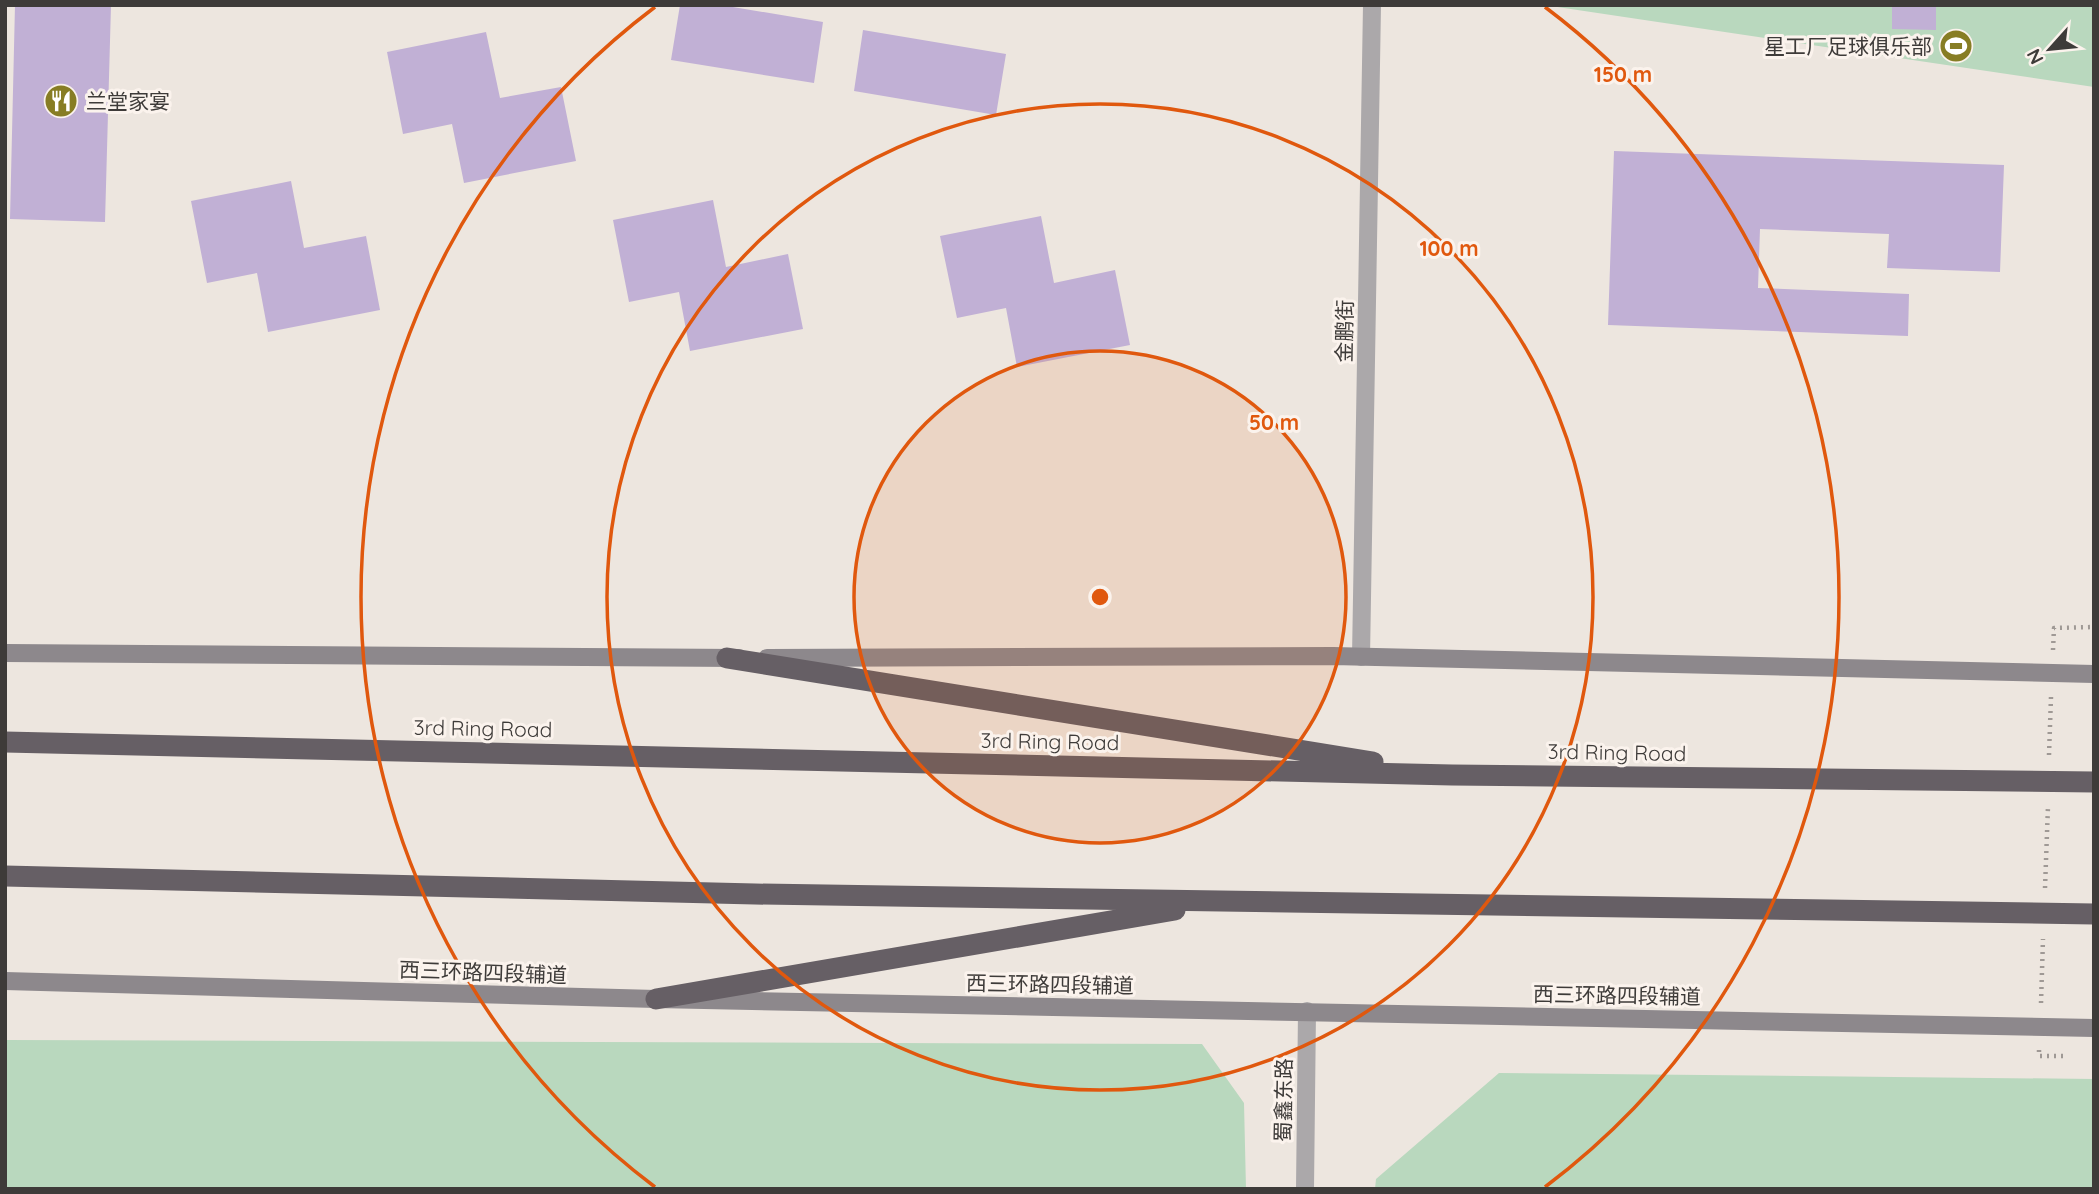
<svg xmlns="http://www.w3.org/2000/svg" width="2099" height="1194" font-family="Quicksand,'Noto Sans SC',sans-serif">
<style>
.green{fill:#b9d8be}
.building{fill:#c1b0d5}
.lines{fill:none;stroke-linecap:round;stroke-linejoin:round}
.path{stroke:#9f9995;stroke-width:4.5;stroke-dasharray:2 5;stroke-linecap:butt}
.street{stroke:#aba8aa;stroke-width:18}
.secondary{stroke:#8d888c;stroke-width:18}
.highway{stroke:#665f65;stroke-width:21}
.ring{fill:none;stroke:#e0580e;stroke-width:3.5}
.labels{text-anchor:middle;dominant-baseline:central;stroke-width:6;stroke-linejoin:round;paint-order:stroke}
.poi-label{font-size:21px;fill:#3e3b39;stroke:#fbf3ed;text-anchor:end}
.street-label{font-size:21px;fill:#3e3b39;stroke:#fbf3ed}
.centre{fill:#e0580e;stroke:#fbf3ed;stroke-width:3.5}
.ring-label{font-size:21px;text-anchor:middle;font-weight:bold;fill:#e0580e;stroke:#fbf3ed;stroke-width:6;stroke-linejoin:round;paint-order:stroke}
</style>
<rect width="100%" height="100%" fill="#ede6df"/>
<path class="green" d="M1544,5H2094V87Z
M5,1040L1202,1044L1244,1103L1246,1189H5Z
M1499,1073L2094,1079V1189H1375L1376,1179Z"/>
<path class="building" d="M15,5H111L105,222L10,219Z
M680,5H721L823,22L814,83L671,60Z
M1892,5H1936V30L1892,29Z
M863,30L1006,54L996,115L854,91Z
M486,32L500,98L561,87L576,161L464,183L452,124L403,134L387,52Z
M1614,151L2004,165L2000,272L1887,268L1889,234L1760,229L1758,288L1909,294L1908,336L1608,325Z
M291,181L304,248L366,236L380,310L268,332L257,273L207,283L191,201Z
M713,200L726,267L788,254L803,329L690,351L679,292L629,302L613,220Z
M1041,216L1054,283L1115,270L1130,345L1017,367L1006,308L957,318L940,236Z"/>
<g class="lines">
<path class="path" d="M2053,650L2054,628L2094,627
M2049,755L2051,697
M2045,888L2048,806
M2041,1003L2043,939
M2039,1050V1056H2066"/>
<path class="street" d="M1361,657L1372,5
M1305,1189L1307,1011"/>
<path class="secondary" d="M5,653L739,658
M767,658L1333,656L2094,674
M5,981L656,999L2094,1028"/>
<path class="highway" d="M727,658L1373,762
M5,742L1452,775L2094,782
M5,876L755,894L2094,914
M656,999L1175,910"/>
</g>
<circle cx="1100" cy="597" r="246" fill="#e0580e" fill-opacity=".12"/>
<g class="ring">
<circle cx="1100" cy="597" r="246"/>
<circle cx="1100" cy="597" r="493"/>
<path d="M655 1187A739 739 0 0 1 655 7M1545 7A739 739 0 0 1 1545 1187"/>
</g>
<defs>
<symbol id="stadium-disc" viewBox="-11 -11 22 22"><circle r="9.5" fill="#877d24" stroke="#fbf3ed"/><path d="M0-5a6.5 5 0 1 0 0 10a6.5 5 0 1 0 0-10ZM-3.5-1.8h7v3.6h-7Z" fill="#fff"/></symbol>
<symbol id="restaurant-disc" viewBox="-11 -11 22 22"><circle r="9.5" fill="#877d24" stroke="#fbf3ed"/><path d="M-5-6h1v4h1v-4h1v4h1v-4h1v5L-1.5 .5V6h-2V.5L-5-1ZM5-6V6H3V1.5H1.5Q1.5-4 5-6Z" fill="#fff"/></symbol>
</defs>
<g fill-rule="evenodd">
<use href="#stadium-disc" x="1937" y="27" width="38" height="38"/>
<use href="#restaurant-disc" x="42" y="82" width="38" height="38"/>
</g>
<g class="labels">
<g class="poi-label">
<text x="1932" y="46">星工厂足球俱乐部</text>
<text x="86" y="101" text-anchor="start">兰堂家宴</text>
</g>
<g class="street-label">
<text transform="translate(1344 331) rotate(-89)">金鹏街</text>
<text transform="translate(483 728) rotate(1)">3rd Ring Road</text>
<text transform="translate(1050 741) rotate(1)">3rd Ring Road</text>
<text transform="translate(1617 752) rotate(1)">3rd Ring Road</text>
<text transform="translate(483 972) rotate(2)">西三环路四段辅道</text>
<text transform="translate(1050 984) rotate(1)">西三环路四段辅道</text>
<text transform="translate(1617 995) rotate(1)">西三环路四段辅道</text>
<text transform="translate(1283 1100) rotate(-89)">蜀鑫东路</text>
</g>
</g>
<circle cx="1100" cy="597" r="10" class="centre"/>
<g class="ring-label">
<text x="1623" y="82">150 m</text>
<text x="1449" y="256">100 m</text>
<text x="1274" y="430">50 m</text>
</g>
<rect width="2099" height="1194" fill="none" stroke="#3e3b39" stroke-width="14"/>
<g transform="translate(2050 49) rotate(243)" stroke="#fbf3ed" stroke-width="5" paint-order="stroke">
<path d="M0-5L12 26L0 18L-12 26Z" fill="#3e3b39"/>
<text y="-10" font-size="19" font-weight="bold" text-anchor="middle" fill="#3e3b39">N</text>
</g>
</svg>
